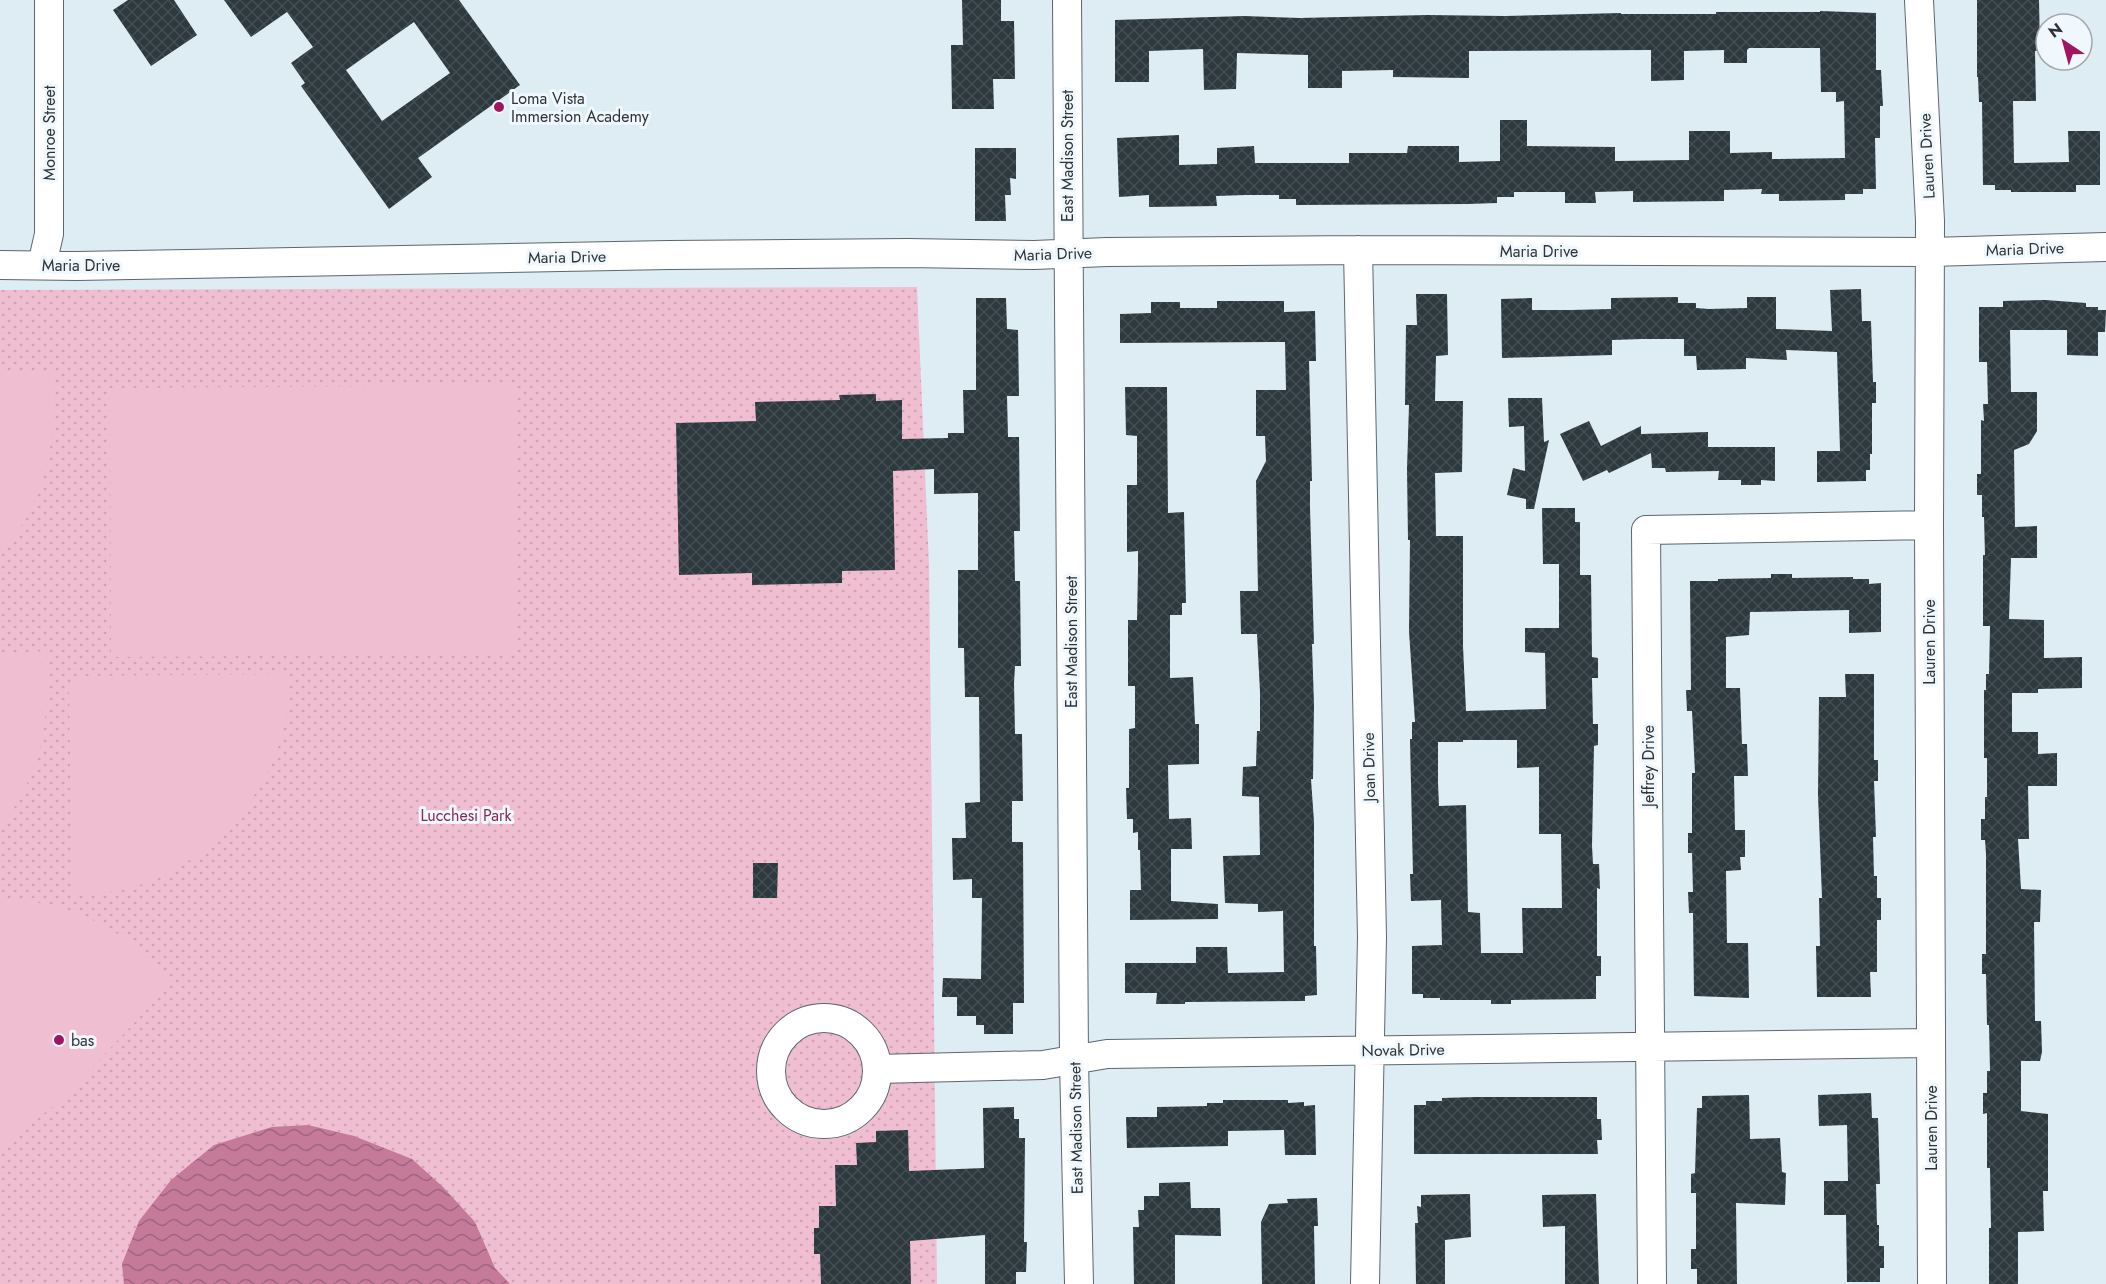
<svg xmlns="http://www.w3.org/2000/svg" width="2106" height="1284" font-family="Jost,sans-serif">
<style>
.park{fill:url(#park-dots)}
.garden{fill:#f0bed1}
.water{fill:url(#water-waves)}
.building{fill:url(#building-cross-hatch);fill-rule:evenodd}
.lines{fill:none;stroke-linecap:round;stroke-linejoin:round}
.minor-casing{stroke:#5b676e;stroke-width:30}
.minor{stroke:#fff;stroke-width:28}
.poi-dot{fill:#a01560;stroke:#f0f8fd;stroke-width:2}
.labels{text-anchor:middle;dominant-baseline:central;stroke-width:6;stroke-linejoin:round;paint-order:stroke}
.poi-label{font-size:16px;fill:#2e3336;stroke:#f0f8fd;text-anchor:start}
.street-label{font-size:16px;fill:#2e3336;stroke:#f0f8fd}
.park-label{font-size:16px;fill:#832954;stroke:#f0f8fd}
</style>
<defs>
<pattern id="park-dots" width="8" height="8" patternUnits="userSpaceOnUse" patternTransform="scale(1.5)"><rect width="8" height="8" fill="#f0bed1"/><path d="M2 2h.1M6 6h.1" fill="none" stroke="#cea4b4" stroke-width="1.8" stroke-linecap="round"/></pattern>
<pattern id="water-waves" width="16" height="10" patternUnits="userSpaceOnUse" patternTransform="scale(1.5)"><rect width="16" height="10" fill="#c47a98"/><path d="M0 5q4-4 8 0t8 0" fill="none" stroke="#a0657d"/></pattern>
<pattern id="building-cross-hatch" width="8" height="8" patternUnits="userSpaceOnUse" patternTransform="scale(1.5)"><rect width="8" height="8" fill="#2d393f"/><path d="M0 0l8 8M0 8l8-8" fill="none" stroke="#434e53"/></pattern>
</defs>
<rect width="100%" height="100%" fill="#deecf4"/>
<path class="park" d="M917,287L929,565L937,1284H0V290Z"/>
<path class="garden" d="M0,373H55C54,396 55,420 51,443C44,486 27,523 0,557Z
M515,385L516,654L111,657L110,388Z
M46,651C50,723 43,769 0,829V654Z
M289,674C289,686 289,699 287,711C275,791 215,859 140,885C117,892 95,894 72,896L69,688L80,676Z
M0,899C71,901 126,929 173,982L64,1097L2,1148L0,1147Z"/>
<path class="water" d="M308,1125L354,1136L412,1159L443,1187L475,1222L495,1268L510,1284H124L122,1264L139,1221L171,1180L214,1145L272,1127Z"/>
<path class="building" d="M128,0H174L197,35L151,66L113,10Z
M224,0H459L520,85L418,158L432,177L389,209L301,86L305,83L291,63L313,47L287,12L251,37ZM414,22L450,73L382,121L346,70Z
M962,0H1001V21H1014L1015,79H993L994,109H952L951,45H963Z
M1977,0H2039L2040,50L2035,51L2036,101H2013L2014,163L2069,162L2068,131H2100V185H2076V192H2011V190H1995V185H1983L1982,102H1979L1978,77H1977Z
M1820,11L1876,13V70H1881L1883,106H1880V138H1875L1876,189H1863V194H1845V200L1779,201V194H1761L1762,189L1724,190V201L1633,202V191L1595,192L1596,203H1565V192H1514V197H1497V203L1467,204L1296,205V199H1279V195H1246L1216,196L1217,206L1149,207V195L1119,197L1117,138L1179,135V165L1217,164V148L1254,146L1255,163H1349V153H1407L1408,146H1459V162L1500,161V120H1527V146L1615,147V161L1689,160V131H1730V153L1772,152V159L1845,158L1844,101L1836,102V92H1821L1820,48H1749L1747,50V63H1724V50L1684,51V80L1651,81V50L1469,51V78L1393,77V70L1342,71V88H1308V55L1237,53L1236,89L1204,90L1203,49L1149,51V82H1115V20L1244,16L1300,18L1427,15L1505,16L1621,13V14H1716V12H1820Z
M975,148H1016V179L1010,178L1011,195H1005L1006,221H975Z
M1861,289L1862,321H1871L1873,382H1876V403H1872V454H1870V470H1866V481L1817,482V451H1840L1837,352L1786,350L1787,360L1746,358V369L1697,370L1696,356H1684V339H1642L1612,340V355L1502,358L1501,299L1532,298V310H1571L1611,309V298L1678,297V303H1696V308L1709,309L1747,308V297H1776V329L1832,331L1830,290Z
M1416,294H1447L1448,355L1436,356L1435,401H1463L1462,472L1435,473L1436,536H1463V646L1466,711L1546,709L1545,653L1525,652V628H1559V564H1543L1542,508H1575V522H1580V575H1591L1592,657L1598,658V678H1592L1593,724H1598V745L1594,746L1592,846L1593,864H1599L1600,889L1597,888V956H1601V976H1596V999L1511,1000V1004H1491V1000H1440V998H1423V994H1412V946L1442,945L1441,900L1411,901L1410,874H1413L1410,739H1412V722H1415L1409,631L1410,540H1408L1407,469L1409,405H1405L1406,325H1417ZM1463,740H1517V768L1539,767V834H1561L1562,908H1522L1523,953H1481L1480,913L1468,912L1466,805L1439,806L1438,783V742H1463Z
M976,298H1006L1007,329L1018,330L1019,396H1007L1008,437H1019L1020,531H1014L1015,581H1020L1021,666H1015L1014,683L1015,734H1022L1023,801H1012V842H1023L1024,1003H1013V1034H984V1025H976V1016H957V997H942L943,978L981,979L982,898H972V879L953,880L952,838H966L965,803L980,802L979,697H965L964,648H958V570H978V493L934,494V469L893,471L895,570L842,571V583L752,585V573L679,575L676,423L756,421L755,402L840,400L839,395L876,394V401L902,400V439L948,438V433H964L963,390H976Z
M2045,300L2086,303V307H2098V310H2106L2105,332H2098V356L2067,355V330H2010L2011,392H2037V431L2029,444L2014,450L2015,527L2037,526V558H2011L2009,619L2044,620V658L2082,657V688L2038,689V693H2012V732H2038V754L2057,753V786H2028L2029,839H2018L2021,889L2041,890L2040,922H2034L2035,1021H2041L2042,1052L2040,1061H2021V1111L2048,1114V1191H2043L2044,1231L2018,1232V1284H1989V1228H1991L1990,1168H1987V1113L1983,1114V1093H1987V1071H1990L1989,1025H1987L1986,974H1982V954H1986V854L1985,840H1981V819H1985V797H1987V758H1984V690H1986V674H1989L1990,626H1983V555H1985L1984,517H1982V495H1977V474H1981V420L1984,421L1983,404H1988L1987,362H1979V307H2003V301Z
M1217,301H1284V312L1315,311L1316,361H1309L1312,481H1310V508L1314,644H1312L1314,705L1313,779H1311L1314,822V946H1316L1317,995L1305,996V1001L1185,1002V1004H1156L1157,993H1125V963H1196V947H1227L1228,973L1284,972L1283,911L1258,912V904L1225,903L1223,856L1260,855L1259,797L1242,796L1243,767L1256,766L1257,731H1260V692L1257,634H1241L1240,591H1258L1256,481L1266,461L1265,436H1256V390H1286L1285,342L1120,343V314L1151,313V302H1180V308H1217Z
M1125,387H1167L1168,513L1184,512L1186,603H1182V615H1170V678L1193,677L1195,724H1199V764L1168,765L1169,819L1191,818L1192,849H1171V901L1218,904V919L1130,920V890H1141L1140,850H1138V832L1133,833V819H1127L1126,788H1129V729L1135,728V686H1128V620H1137L1138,570V551L1127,552V485H1137V436L1126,435Z
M1508,398H1542L1544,442L1549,440L1534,509H1526V499L1507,495L1513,468L1525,471L1524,426L1509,427Z
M1589,421L1601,446L1641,426V434L1708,432V447H1775V481L1761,480V485H1741V480H1718L1719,471L1666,472L1665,468H1652L1651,453L1609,473L1607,470L1583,481L1560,434Z
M1771,574H1792V578L1853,577V579H1869V584L1881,583V632L1849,633V610L1750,612L1749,635L1726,637V688H1740L1742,744H1747L1748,776H1734L1735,830H1745V857H1740L1741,870L1726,871L1727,943H1748L1749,998L1694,996L1693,913H1689L1688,892H1693L1692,853H1688V833H1692V773H1695L1692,711H1687L1686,690H1691L1690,581H1718V579L1771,578Z
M1845,674H1874V760H1878V781H1874L1876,837H1873L1874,876H1877V898H1881V920H1877V972H1870L1871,997H1817L1816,946H1820L1819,898H1822L1818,795L1819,697H1846Z
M753,863H778L777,898H753Z
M1871,1093L1872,1118H1878L1880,1184H1876L1877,1225H1879V1246H1884V1268H1880V1282H1847L1846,1215H1824V1181H1848L1847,1125L1819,1126L1818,1095Z
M1749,1095L1750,1139L1780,1138L1782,1172L1786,1173L1785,1205L1736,1203L1737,1284H1697V1269H1691V1249H1696V1193H1691V1174L1695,1173L1697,1108H1702V1096Z
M1476,1097H1597V1119H1601L1602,1140H1597L1598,1154H1414V1105H1426V1101H1442V1098Z
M1223,1100H1288V1103L1304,1102V1106L1315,1105L1316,1155H1285L1284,1130L1228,1131V1146L1127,1148L1126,1117H1157V1107L1207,1106V1103H1223Z
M1014,1107V1119H1019V1138H1025L1024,1242H1027L1026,1272H1016V1284H985V1235L910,1241L911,1284H821L820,1254H814V1228H819V1206H836L835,1165H857L856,1143L876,1142V1131L908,1130L909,1171L984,1168L983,1108Z
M1190,1182L1191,1208H1220L1221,1236L1175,1235V1284H1134L1133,1227H1139L1138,1210H1144V1196H1159V1183Z
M1470,1194L1471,1237L1445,1240V1284H1416L1415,1223H1418L1417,1206L1421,1207V1195Z
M1596,1194L1599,1284H1565V1226L1543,1227L1542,1195Z
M1317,1198L1318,1226H1314L1315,1284H1262L1261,1222L1269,1204L1288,1203L1287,1199Z"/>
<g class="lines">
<defs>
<path id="minor" d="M1067,0L1074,1060L1079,1284
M1919,0L1930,221L1929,525L1932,1284
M1358,250L1372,937L1365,1284
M0,265L77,266L669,255L908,253L1034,255L1107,252L1358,250L1931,252L2106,247
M42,265L49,234V0
M771 1071a53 53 0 1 1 106 0a53 53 0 1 1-106 0Z
M877,1069L1043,1065L1107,1054L1930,1043
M1652,1284L1646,530L1929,525"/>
</defs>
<use href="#minor" class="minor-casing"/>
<use href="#minor" class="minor"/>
</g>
<g class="poi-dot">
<circle cx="499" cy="107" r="6"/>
<circle cx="59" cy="1040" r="6"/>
</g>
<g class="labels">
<g class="poi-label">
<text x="511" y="98">Loma Vista<tspan x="511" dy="18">Immersion Academy</tspan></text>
<text x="71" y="1040">bas</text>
</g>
<g class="street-label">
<text transform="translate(49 133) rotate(-90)">Monroe Street</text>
<text transform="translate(1067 156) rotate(-90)">East Madison Street</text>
<text transform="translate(1927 156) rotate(-93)">Lauren Drive</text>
<text transform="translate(2025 249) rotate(-2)">Maria Drive</text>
<text x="1539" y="251">Maria Drive</text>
<text transform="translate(1053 254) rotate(-2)">Maria Drive</text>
<text transform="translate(567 257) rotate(-1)">Maria Drive</text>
<text x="81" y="265">Maria Drive</text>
<text transform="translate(1071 642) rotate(-90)">East Madison Street</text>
<text transform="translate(1929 642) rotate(-90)">Lauren Drive</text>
<text transform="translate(1648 766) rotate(-90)">Jeffrey Drive</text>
<text transform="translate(1369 767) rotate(-91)">Joan Drive</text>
<text transform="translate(1403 1050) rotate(-1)">Novak Drive</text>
<text transform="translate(1076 1128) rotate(-91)">East Madison Street</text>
<text transform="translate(1931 1128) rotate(-90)">Lauren Drive</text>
</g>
<g class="park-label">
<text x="466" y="815">Lucchesi Park</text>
</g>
</g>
<g transform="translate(2064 42) rotate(324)"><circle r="28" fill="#f0f8fd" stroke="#a2a9ad" stroke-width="1.5"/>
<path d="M0-4.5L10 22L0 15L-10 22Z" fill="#a01560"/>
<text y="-9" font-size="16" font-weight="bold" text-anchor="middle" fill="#2e3336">N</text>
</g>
</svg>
